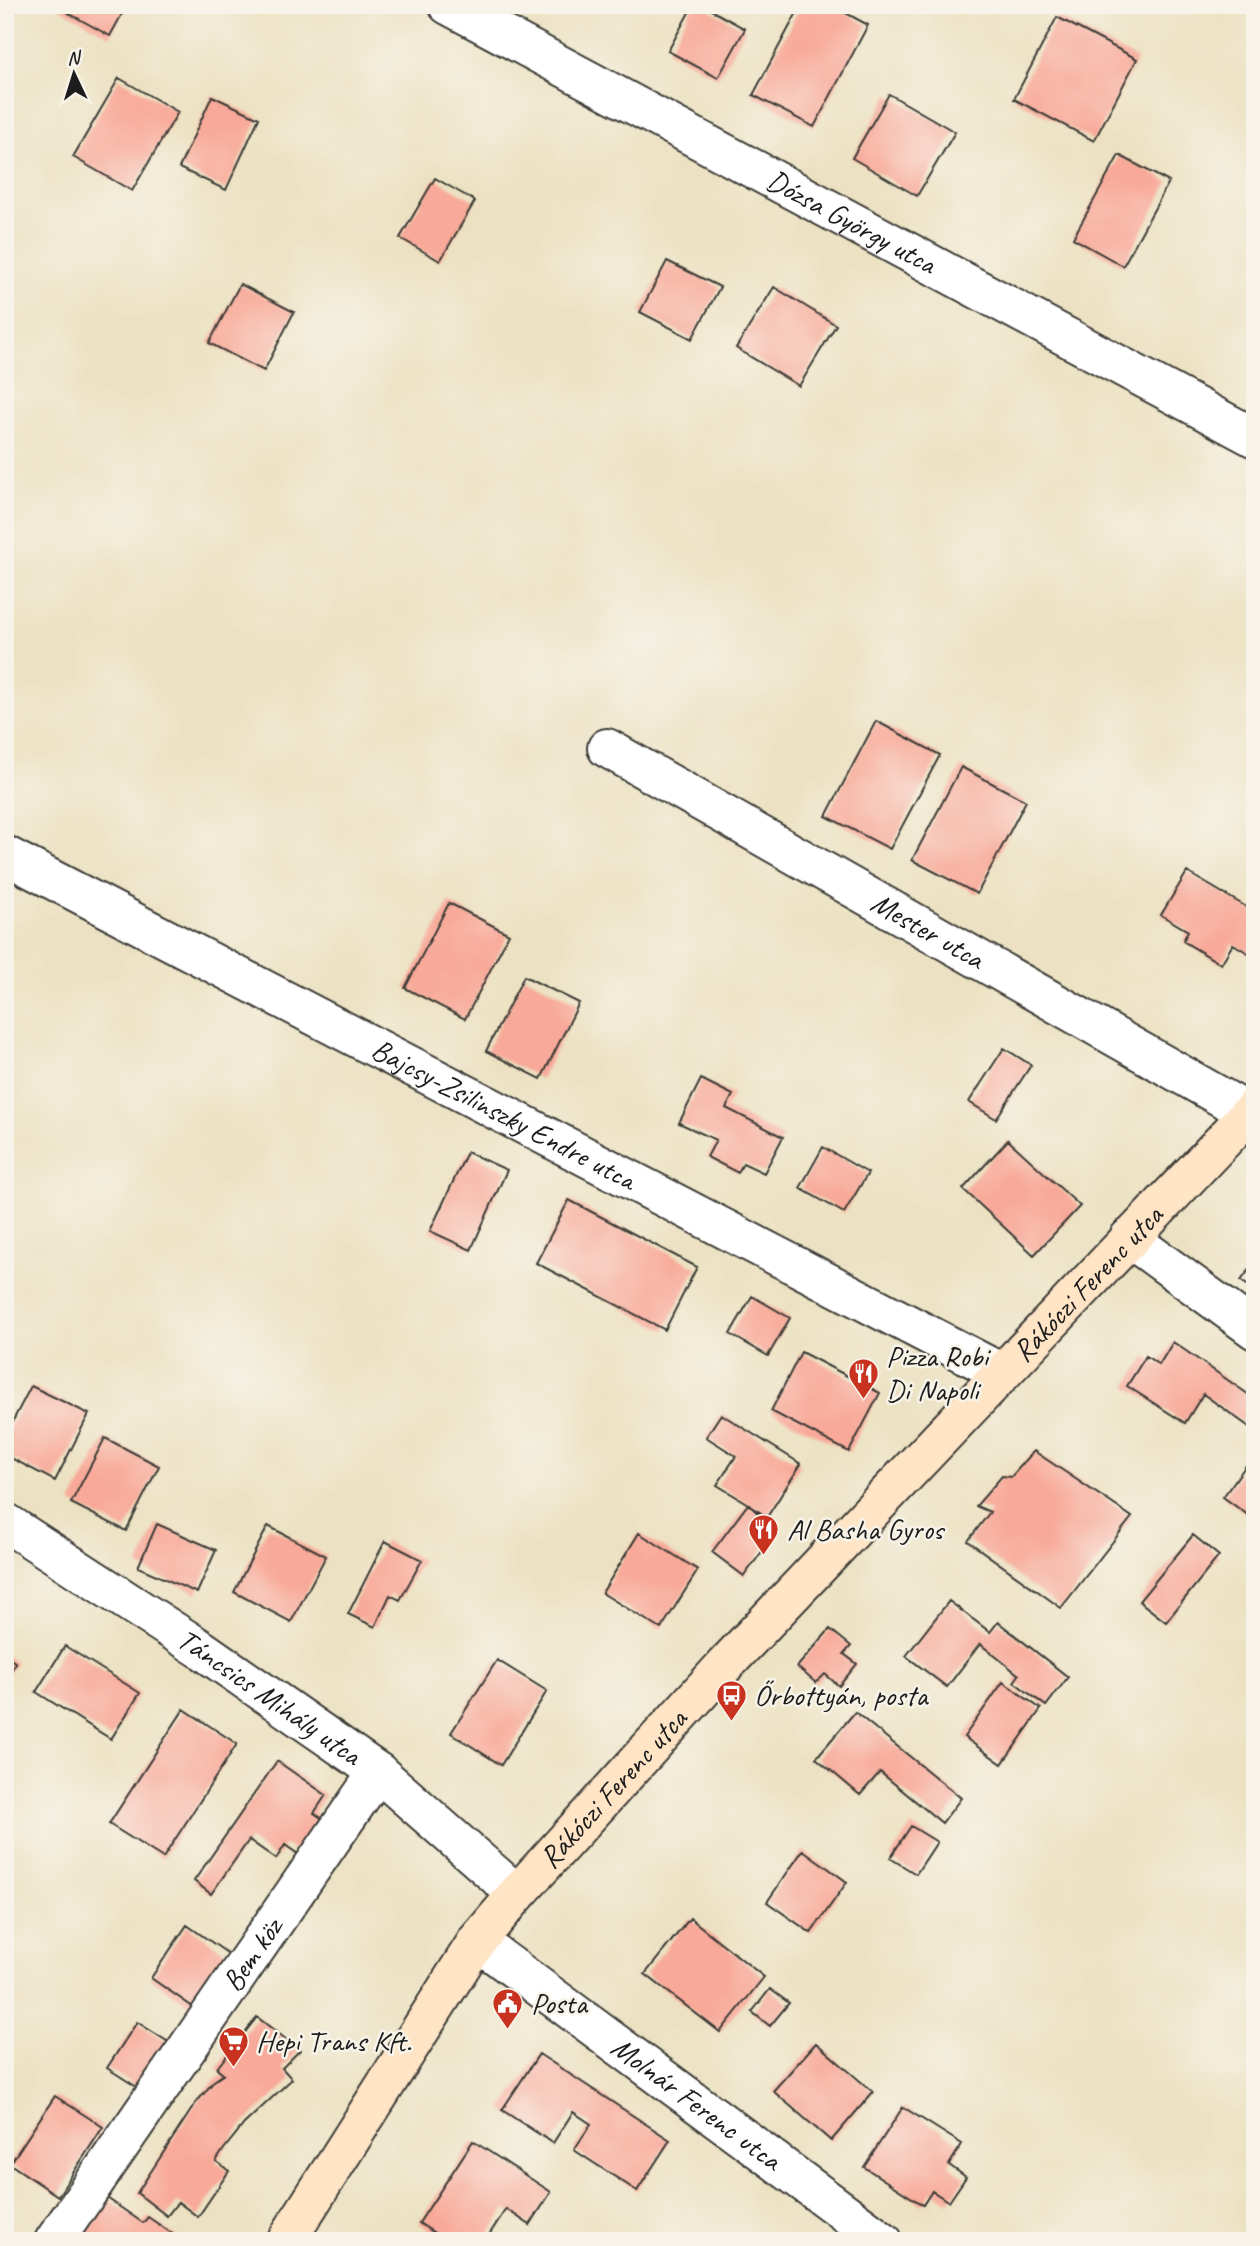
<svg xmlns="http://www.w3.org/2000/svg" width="1260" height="2246" font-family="Caveat,sans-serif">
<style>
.building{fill:#f8a999}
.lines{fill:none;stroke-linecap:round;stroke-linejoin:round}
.street-casing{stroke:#3b3a35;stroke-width:42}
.secondary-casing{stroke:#3b3a35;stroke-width:42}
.street{stroke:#fff;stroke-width:38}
.secondary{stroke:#ffe4c6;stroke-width:38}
.labels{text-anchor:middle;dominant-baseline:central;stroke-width:5;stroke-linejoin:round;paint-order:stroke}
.street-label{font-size:30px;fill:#1c1c1c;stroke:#f7f3e8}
.poi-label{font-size:30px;fill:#1c1c1c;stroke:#f7f3e8;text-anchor:start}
</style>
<rect width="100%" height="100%" fill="#f7f3e8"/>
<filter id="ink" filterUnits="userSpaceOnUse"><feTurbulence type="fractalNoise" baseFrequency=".0143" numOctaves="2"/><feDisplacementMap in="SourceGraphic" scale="14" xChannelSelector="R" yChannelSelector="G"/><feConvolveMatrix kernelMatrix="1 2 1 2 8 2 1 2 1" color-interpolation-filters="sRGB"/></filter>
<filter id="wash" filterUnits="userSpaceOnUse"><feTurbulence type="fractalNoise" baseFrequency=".00686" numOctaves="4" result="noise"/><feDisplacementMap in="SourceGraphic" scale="28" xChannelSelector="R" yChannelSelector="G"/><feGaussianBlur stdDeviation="1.57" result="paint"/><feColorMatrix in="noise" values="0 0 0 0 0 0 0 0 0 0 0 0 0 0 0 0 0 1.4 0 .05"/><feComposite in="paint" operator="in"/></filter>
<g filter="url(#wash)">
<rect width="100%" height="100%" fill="#ece2c3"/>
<g id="blocks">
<path class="building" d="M54,5H127L110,36Z
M693,5H702L745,29L718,78L668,51Z
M801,5H831L868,25L814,127L753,95Z
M1057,17L1137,59L1094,141L1014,99Z
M119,78L178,112L132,191L73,157Z
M889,94L955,132L917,196L852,158Z
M212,96L259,118L226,190L179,168Z
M1119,155L1169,182L1123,266L1073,238Z
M435,178L475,201L440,261L400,238Z
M667,261L720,287L692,339L640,312Z
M240,284L294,312L264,371L209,343Z
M774,287L836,325L799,386L736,348Z
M876,721L940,755L890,849L826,816Z
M961,767L1026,801L977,894L912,860Z
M1187,872L1255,912V957L1233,944L1221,964L1183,941L1188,931L1161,915Z
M449,903L509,934L465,1019L405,988Z
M524,976L579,1003L541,1079L486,1051Z
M1004,1048L1031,1065L996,1119L969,1102Z
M701,1079L733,1095L726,1108L783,1137L764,1173L743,1163L738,1173L707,1157L716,1140L679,1123Z
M1008,1140L1080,1206L1034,1255L963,1189Z
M823,1147L868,1173L844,1213L800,1188Z
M467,1152L507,1170L471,1250L430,1231Z
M569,1200L697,1267L665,1330L536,1263Z
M1255,1261V1290L1241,1281Z
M752,1296L790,1318L768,1356L730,1334Z
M1173,1342L1255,1399V1431L1203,1394L1185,1423L1127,1386L1146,1356L1159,1365Z
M801,1352L880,1393L849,1452L771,1411Z
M31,1386L89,1414L55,1481L5,1455V1436Z
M721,1414L801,1464L767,1517L748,1504L777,1531L744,1576L712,1552L748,1504L717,1485L736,1456L706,1437Z
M105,1438L159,1466L126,1531L71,1503Z
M1034,1451L1132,1517L1061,1608L968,1541L990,1512L976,1506L1002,1476L1011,1477Z
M1255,1453V1520L1223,1497Z
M157,1524L216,1550L197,1593L138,1567Z
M268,1526L326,1556L291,1622L234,1592Z
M639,1533L698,1570L661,1629L602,1593Z
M1193,1535L1219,1556L1166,1622L1139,1601Z
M385,1541L422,1560L400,1600L390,1595L375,1627L348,1614Z
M949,1601L990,1632L998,1622L1068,1677L1046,1706L1014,1682L1019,1675L980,1644L947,1687L906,1656Z
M830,1629L851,1646L844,1654L857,1664L839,1686L825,1674L816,1683L797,1667Z
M65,1646L140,1693L111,1739L36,1692Z
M5,1655L16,1663L5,1679Z
M497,1660L547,1691L501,1765L451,1733Z
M1003,1682L1041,1709L1002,1764L964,1737Z
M184,1709L237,1744L163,1858L109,1824Z
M855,1712L961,1798L942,1823L880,1772L860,1795L816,1758Z
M277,1761L326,1795L314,1813L333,1826L308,1861L285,1845L276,1859L249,1840L211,1894L194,1881Z
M911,1826L937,1842L916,1874L890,1858Z
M803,1850L847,1882L811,1933L767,1902Z
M690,1918L764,1977L720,2032L645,1974Z
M187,1925L240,1962L203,2014L151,1978Z
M770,1989L789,2003L770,2026L752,2012Z
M257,2017L300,2050L282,2068L292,2079L244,2124L224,2149L216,2161L229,2171L198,2217L178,2202L167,2216L137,2193L195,2104L214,2081L224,2074L217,2068Z
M137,2022L181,2050L151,2096L107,2068Z
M816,2043L873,2092L831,2141L773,2091Z
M539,2054L670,2140L637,2191L574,2150L591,2124L573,2112L553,2143L502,2110Z
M55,2096L103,2127L58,2196L10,2164Z
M903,2107L962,2144L949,2165L966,2177L949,2202L932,2191L923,2205L864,2167Z
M473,2141L551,2192L530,2225L506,2209L485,2241H447L419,2223Z
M104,2196L143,2223L148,2217L183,2241H78L75,2238Z"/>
</g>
</g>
<g filter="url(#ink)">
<use href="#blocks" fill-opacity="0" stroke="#3b3a35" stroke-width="2"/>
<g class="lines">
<defs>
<g id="street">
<path id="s1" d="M448,5L1255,438"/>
<path id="s2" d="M607,748L1249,1113"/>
<path id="s3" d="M5,855L1002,1373"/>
<path d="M1129,1238L1255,1330"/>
<path id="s4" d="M5,1522L201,1649L378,1772L517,1894"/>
<path id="s5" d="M477,1941L883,2241"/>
<path id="s6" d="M54,2241L378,1772"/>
</g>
<g id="secondary">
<path id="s7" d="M286,2241L477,1941L517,1894L725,1665L1255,1107"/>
</g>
</defs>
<use href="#street" class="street-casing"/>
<use href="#secondary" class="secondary-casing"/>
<use href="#street" class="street"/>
<use href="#secondary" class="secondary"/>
</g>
</g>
<defs>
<symbol id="restaurant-pin" viewBox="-11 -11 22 30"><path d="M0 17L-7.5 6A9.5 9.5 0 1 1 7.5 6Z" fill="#c8321e" stroke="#f7f3e8"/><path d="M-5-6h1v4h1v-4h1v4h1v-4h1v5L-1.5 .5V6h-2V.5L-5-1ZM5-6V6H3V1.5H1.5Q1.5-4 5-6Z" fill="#fff"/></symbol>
<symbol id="bus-pin" viewBox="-11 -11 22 30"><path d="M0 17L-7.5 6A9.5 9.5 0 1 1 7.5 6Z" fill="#c8321e" stroke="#f7f3e8"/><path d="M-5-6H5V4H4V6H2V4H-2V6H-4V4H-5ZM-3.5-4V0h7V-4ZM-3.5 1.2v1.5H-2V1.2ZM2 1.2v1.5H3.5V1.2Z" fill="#fff"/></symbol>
<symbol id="civic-pin" viewBox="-11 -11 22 30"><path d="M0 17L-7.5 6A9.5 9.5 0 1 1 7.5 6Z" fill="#c8321e" stroke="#f7f3e8"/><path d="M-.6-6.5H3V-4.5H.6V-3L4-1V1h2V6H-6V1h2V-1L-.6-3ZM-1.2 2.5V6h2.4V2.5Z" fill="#fff"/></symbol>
<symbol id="supermarket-pin" viewBox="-11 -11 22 30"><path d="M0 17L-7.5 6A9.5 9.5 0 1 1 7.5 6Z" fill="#c8321e" stroke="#f7f3e8"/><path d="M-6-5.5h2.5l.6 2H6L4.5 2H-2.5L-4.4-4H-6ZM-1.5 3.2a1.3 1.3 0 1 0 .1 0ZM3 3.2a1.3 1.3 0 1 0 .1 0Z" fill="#fff"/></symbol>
</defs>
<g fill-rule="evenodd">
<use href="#restaurant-pin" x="846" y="1356" width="35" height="47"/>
<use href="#restaurant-pin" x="746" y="1512" width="35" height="47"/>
<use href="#bus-pin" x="714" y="1678" width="35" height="47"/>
<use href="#civic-pin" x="490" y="1986" width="35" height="47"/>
<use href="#supermarket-pin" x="216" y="2024" width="35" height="47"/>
</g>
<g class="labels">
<g class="street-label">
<text stroke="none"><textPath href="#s1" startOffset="458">Dózsa György utca</textPath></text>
<text stroke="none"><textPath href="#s2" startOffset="369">Mester utca</textPath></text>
<text stroke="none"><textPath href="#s3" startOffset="562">Bajcsy-Zsilinszky Endre utca</textPath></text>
<text stroke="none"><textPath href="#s7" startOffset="1253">Rákóczi Ferenc utca</textPath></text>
<text stroke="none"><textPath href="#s4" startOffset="317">Táncsics Mihály utca</textPath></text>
<text stroke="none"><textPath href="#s7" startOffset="560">Rákóczi Ferenc utca</textPath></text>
<text stroke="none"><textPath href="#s6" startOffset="348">Bem köz</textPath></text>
<text stroke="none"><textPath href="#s5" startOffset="273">Molnár Ferenc utca</textPath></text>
</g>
<g class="poi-label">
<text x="886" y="1356">Pizza Robi<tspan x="886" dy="34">Di Napoli</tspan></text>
<text x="787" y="1529">Al Basha Gyros</text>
<text x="754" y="1695">Őrbottyán, posta</text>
<text x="531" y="2003">Posta</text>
<text x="256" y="2041">Hepi Trans Kft.</text>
</g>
</g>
<rect width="1260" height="2246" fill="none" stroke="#f7f3e8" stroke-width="28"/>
<g transform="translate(74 74) rotate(356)" stroke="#f7f3e8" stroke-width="5" paint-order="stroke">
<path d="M0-5L12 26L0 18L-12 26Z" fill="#1c1c1c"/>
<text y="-10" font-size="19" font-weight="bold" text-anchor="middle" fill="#1c1c1c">N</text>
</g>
</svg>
